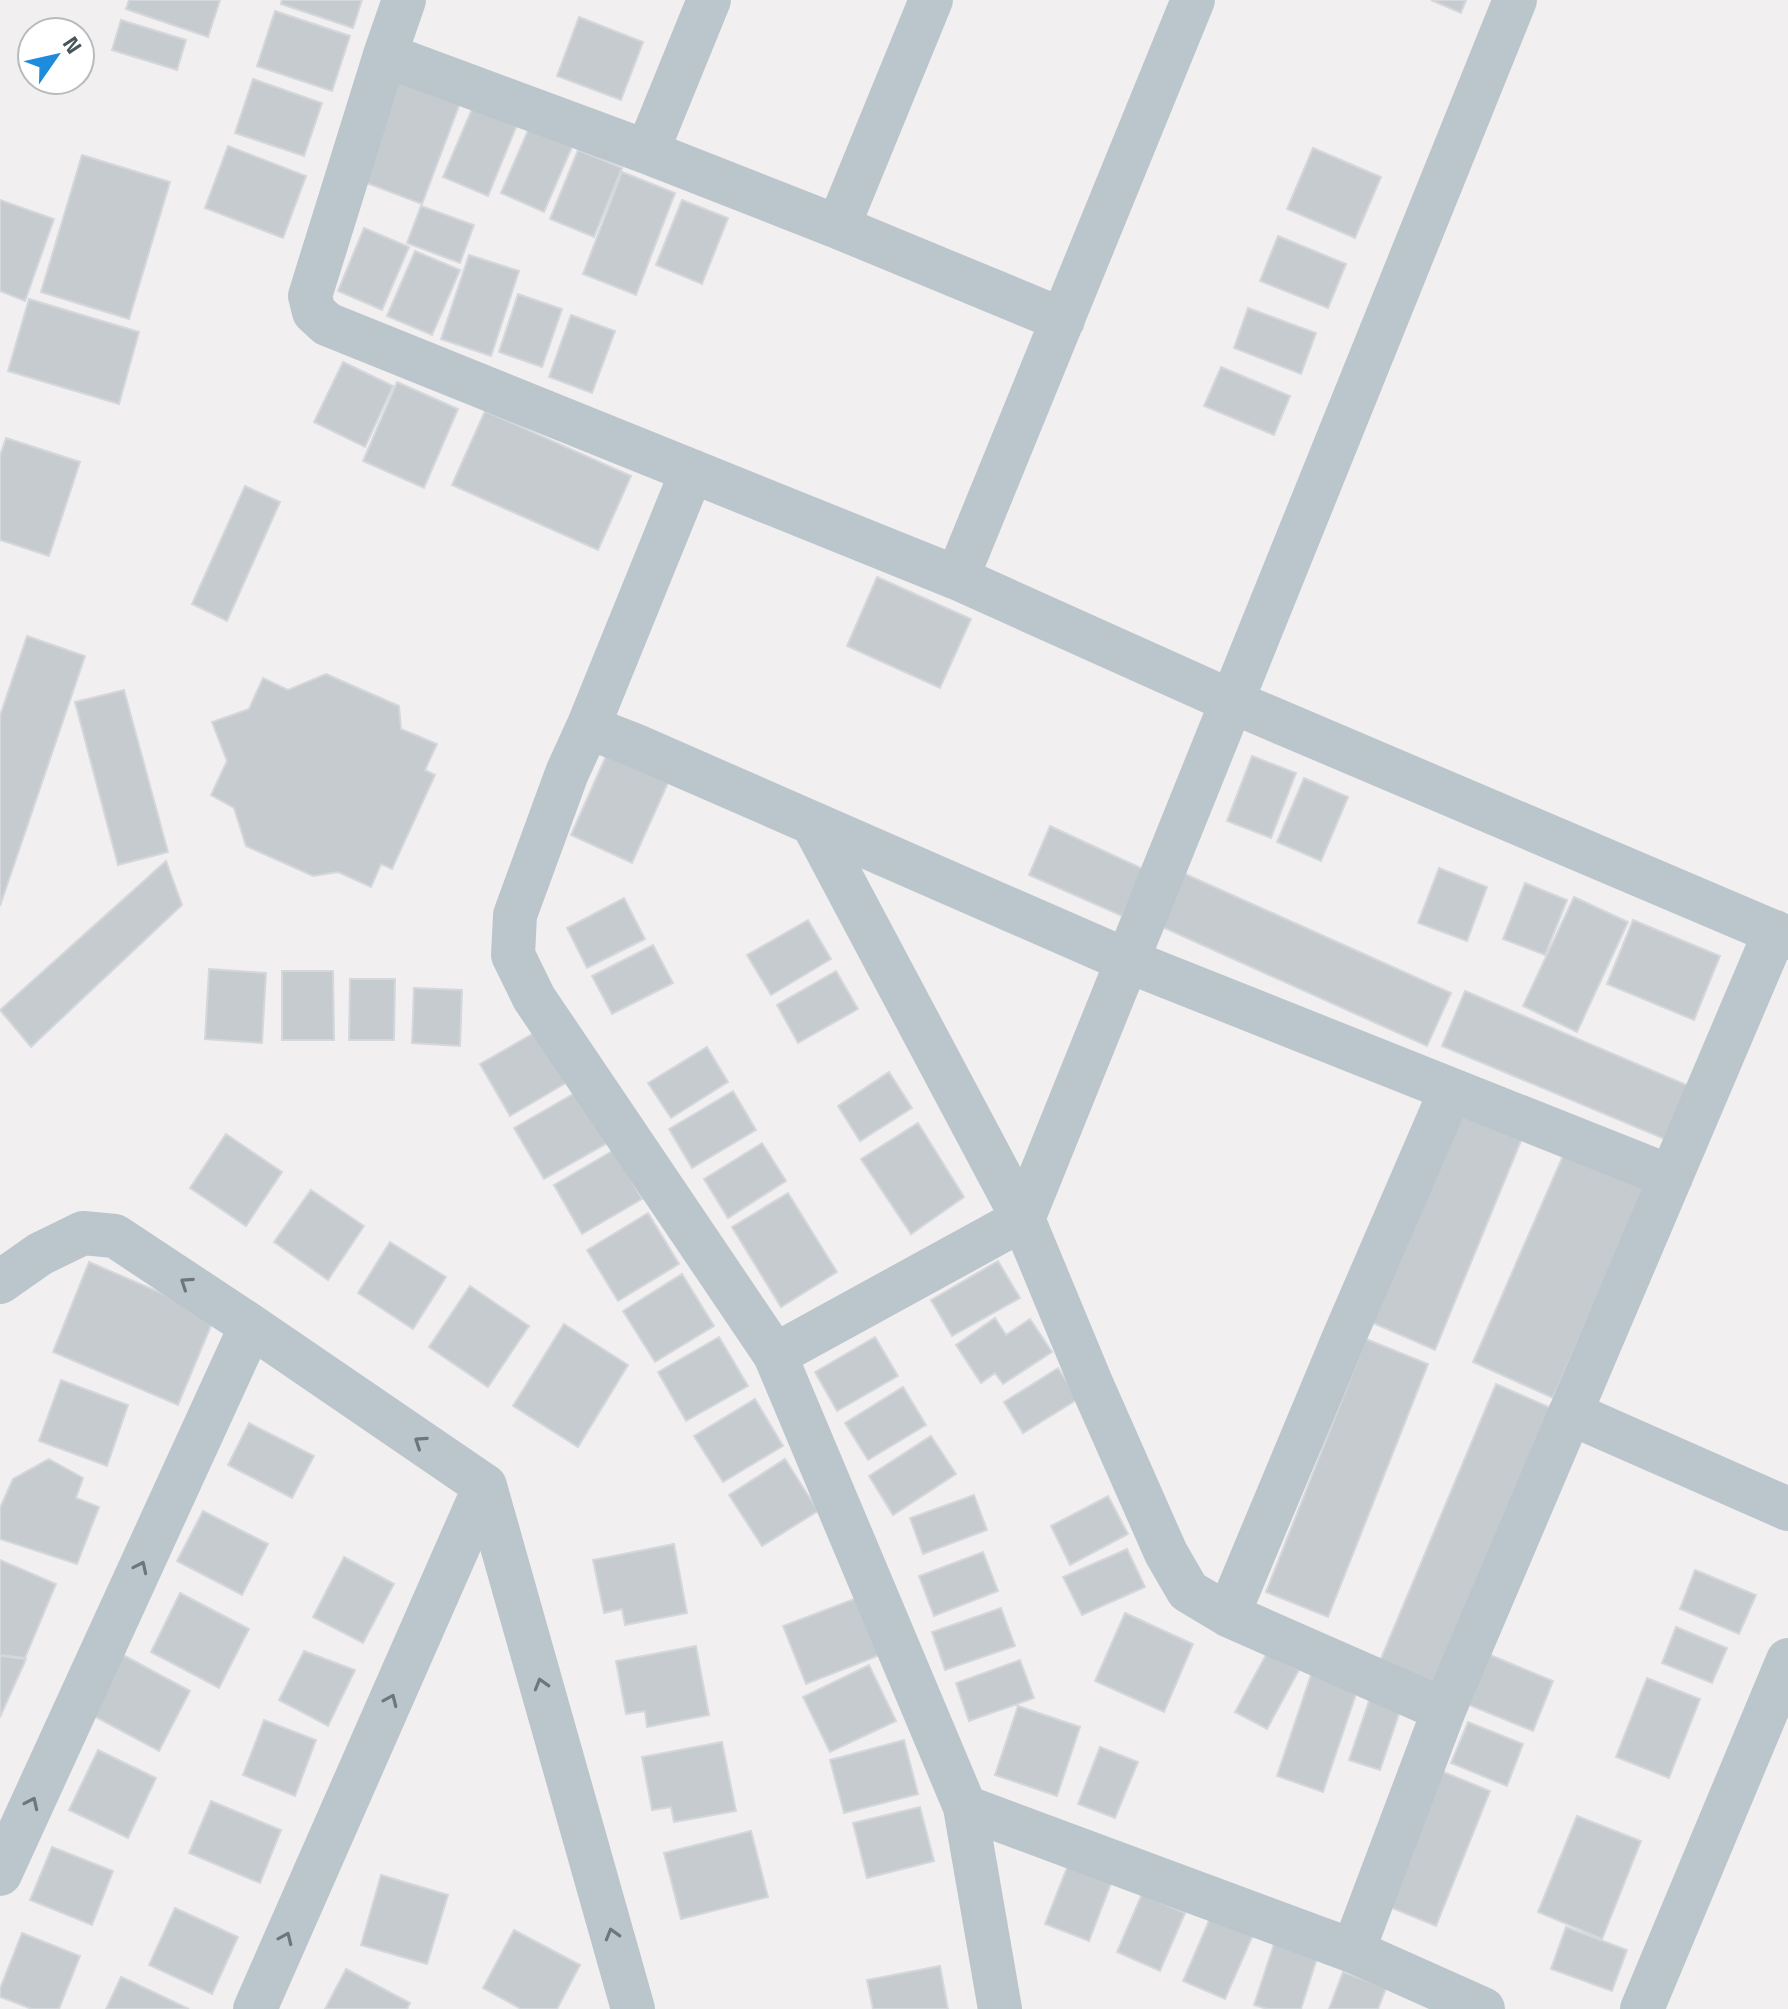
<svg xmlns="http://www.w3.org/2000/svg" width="1788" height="2009" font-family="'Titillium Web',sans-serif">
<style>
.building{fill:#c6cbcf;stroke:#d4d7db;stroke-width:2}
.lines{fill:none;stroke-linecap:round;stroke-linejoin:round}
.minor{stroke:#bbc6cc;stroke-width:44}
.oneway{stroke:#6a787e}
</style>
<rect width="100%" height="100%" fill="#f2eff0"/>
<path class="building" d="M129,0H220L208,37L126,9Z
M282,0H362L353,28L281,4Z
M1431,0H1466L1461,13Z
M275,11L350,36L332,91L257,66Z
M579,17L643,42L621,100L557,76Z
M121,20L186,40L177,70L112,50Z
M253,79L322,103L304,156L235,133Z
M394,79L460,103L422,204L356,179Z
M475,102L519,120L488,196L443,177Z
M529,128L572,147L544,212L501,193Z
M228,146L306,176L283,238L205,208Z
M1313,148L1381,177L1355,238L1287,209Z
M578,150L622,168L594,237L550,219Z
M82,155L170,182L129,319L41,292Z
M622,172L675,193L636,295L583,274Z
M0,200L54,219L25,301L0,291Z
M682,200L728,218L702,284L656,265Z
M421,206L474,225L460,263L407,243Z
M364,228L409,247L382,310L338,291Z
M1278,236L1346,264L1328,308L1260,281Z
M415,251L460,270L432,335L387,316Z
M469,255L519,271L491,356L441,339Z
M518,294L562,309L542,367L499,352Z
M29,299L139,332L119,404L8,371Z
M1248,308L1316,333L1301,374L1234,348Z
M571,315L615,331L592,393L549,377Z
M343,362L393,386L365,447L314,422Z
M1221,367L1290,396L1274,435L1204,406Z
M397,382L458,409L424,488L363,461Z
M485,411L631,476L598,550L452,485Z
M6,438L80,462L49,556L0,540V456Z
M245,486L280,502L227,621L192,604Z
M877,577L971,619L940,688L847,646Z
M27,636L85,656L0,906V716Z
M326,674L399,706L401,729L437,744L425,770L435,775L392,869L381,864L371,887L338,872L313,876L246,846L234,808L211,795L227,761L212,722L249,709L263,678L288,690Z
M124,690L168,852L118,865L75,702Z
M610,747L672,774L632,863L571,835Z
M1252,756L1296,773L1271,838L1227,821Z
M1304,778L1348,797L1321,861L1277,842Z
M1050,826L1143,869L1122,916L1029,875Z
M166,861L182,905L31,1047L0,1010Z
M1439,868L1487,887L1467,941L1418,923Z
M1183,873L1451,993L1427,1046L1160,926Z
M1525,883L1567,900L1545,955L1503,939Z
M1574,897L1628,922L1577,1032L1523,1006Z
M624,898L645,939L587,968L567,928Z
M808,920L831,959L771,995L747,955Z
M1633,920L1720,956L1694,1020L1607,984Z
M653,945L673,983L612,1014L592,976Z
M209,969L266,973L262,1043L205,1039Z
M282,971H333L334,1040H282Z
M836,971L858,1009L798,1043L777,1005Z
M350,979H395L394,1040H349Z
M414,988L462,990L460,1046L412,1043Z
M1465,991L1696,1089L1674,1143L1442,1046Z
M541,1029L571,1080L510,1116L480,1064Z
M707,1047L728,1082L671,1118L648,1083Z
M889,1072L912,1108L860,1141L838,1106Z
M580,1090L609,1142L544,1179L514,1128Z
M733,1091L756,1130L692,1168L669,1129Z
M1463,1105L1525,1131L1435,1350L1373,1323Z
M918,1123L964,1197L911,1234L861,1159Z
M226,1134L282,1172L246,1226L190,1188Z
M762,1143L786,1181L728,1218L704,1179Z
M1566,1149L1646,1184L1553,1398L1473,1362Z
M614,1150L642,1199L582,1234L554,1185Z
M311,1190L364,1226L328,1280L274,1242Z
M788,1193L837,1272L781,1307L732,1227Z
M648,1213L679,1264L618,1301L587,1250Z
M390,1242L446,1277L413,1329L358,1293Z
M998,1261L1020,1298L952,1336L931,1300Z
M89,1262L215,1316L178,1405L53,1352Z
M682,1274L714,1326L655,1362L623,1311Z
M470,1286L529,1326L488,1387L429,1347Z
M995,1318L1006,1335L1030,1319L1052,1352L1003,1384L995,1373L981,1383L956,1345Z
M564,1324L628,1365L578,1447L513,1406Z
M719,1337L748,1386L686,1421L658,1372Z
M875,1337L898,1376L837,1411L815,1372Z
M1366,1339L1428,1364L1328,1617L1266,1592Z
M1058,1368L1078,1399L1023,1433L1004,1402Z
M61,1380L128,1405L107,1466L39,1441Z
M1496,1384L1551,1408L1436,1684L1380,1661Z
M903,1387L926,1425L868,1460L845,1423Z
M755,1399L783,1446L723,1482L694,1436Z
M249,1423L314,1456L292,1498L228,1465Z
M931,1436L956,1474L893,1515L869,1476Z
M49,1459L83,1478L76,1498L99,1507L77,1564L0,1539V1508L13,1479Z
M785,1459L818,1511L762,1546L729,1495Z
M974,1495L987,1530L923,1554L910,1518Z
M1108,1496L1128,1534L1070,1565L1051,1526Z
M203,1511L268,1544L242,1595L177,1561Z
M674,1544L687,1613L625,1625L622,1609L604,1613L593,1560Z
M1127,1549L1145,1587L1082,1615L1063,1577Z
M983,1552L998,1591L934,1616L919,1576Z
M344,1557L394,1584L363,1643L313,1617Z
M0,1560L56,1584L25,1658L0,1655Z
M1695,1570L1756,1595L1739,1634L1680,1609Z
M180,1593L249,1629L219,1688L151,1652Z
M862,1596L885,1653L806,1684L783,1626Z
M1001,1608L1015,1646L945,1670L932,1632Z
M1125,1613L1193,1644L1164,1712L1095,1681Z
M1676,1627L1727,1648L1712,1683L1662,1663Z
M696,1646L709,1715L647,1727L645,1711L626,1714L616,1661Z
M304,1651L355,1670L328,1726L279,1700Z
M1267,1653L1299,1670L1267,1729L1235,1712Z
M123,1655L190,1691L159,1751L92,1715Z
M1490,1655L1553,1681L1533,1731L1469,1705Z
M0,1656L26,1659L0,1717Z
M1020,1660L1034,1698L969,1721L956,1683Z
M869,1665L896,1721L830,1752L803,1697Z
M1312,1672L1358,1688L1323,1792L1277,1776Z
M1647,1678L1700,1699L1669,1778L1616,1757Z
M1370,1698L1401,1708L1380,1770L1349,1760Z
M1018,1706L1080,1727L1057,1796L995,1775Z
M264,1720L316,1740L295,1796L243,1775Z
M1468,1722L1523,1744L1507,1786L1451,1763Z
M904,1740L918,1794L844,1813L830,1760Z
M722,1742L736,1811L674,1822L671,1807L652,1810L642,1757Z
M1100,1747L1138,1762L1115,1818L1078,1804Z
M98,1750L156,1778L128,1838L69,1810Z
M1441,1771L1490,1791L1436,1926L1387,1906Z
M211,1801L281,1830L260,1883L189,1853Z
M920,1807L934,1861L867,1878L853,1823Z
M1577,1816L1641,1841L1602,1939L1538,1912Z
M751,1831L768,1897L681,1919L664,1853Z
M52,1847L113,1871L92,1925L30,1900Z
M1070,1860L1113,1878L1089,1941L1045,1924Z
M381,1875L448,1895L427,1964L361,1945Z
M1142,1894L1185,1913L1160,1971L1117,1952Z
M175,1908L238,1937L212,1994L149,1965Z
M1211,1916L1253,1935L1225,1999L1183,1981Z
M1566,1927L1627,1950L1612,1991L1551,1969Z
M514,1930L580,1965L557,2009H521L483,1988Z
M22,1933L80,1956L59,2009H32L0,1997V1989Z
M1275,1941L1318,1955L1301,2009H1267L1254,2005Z
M940,1966L948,2009H873L867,1980Z
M346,1969L410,2003L407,2009H325Z
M1343,1972L1386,1988L1378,2009H1329Z
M121,1977L128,1980L189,2009H106Z"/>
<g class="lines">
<path class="minor" d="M404,0L385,55L310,296L314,312L327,324L957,578L1233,702L1788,938
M385,55L647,152L838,227L1063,320
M647,152L709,0
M838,227L931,0
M692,471L588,727L567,773L515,915L513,955L534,998L775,1355L965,1807L1000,2009
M957,578L1193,0
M588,727L634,745L1128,961L1671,1177
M813,824L1023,1219L1091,1383L1166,1553L1188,1591L1228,1615L1444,1710
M0,1282L40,1254L83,1233L115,1236L251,1326L485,1486L633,2009
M775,1355L1023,1219L1515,0
M1570,1413L1788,1509
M1228,1615L1345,1335L1451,1090
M965,1807L1353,1951L1483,2009
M0,1874L251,1326
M1353,1951L1444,1710L1775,932
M255,2009L485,1486
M1642,2009L1788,1660"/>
</g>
<defs><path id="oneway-chevron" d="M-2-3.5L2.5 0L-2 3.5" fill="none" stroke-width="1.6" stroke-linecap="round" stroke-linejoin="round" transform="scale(2)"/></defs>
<g class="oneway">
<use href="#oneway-chevron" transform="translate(186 1283) rotate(-146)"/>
<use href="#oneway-chevron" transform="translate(420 1442) rotate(-146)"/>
<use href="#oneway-chevron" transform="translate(141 1567) rotate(-65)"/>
<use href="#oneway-chevron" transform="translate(541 1684) rotate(-106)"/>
<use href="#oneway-chevron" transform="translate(391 1700) rotate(-66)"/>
<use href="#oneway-chevron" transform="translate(32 1803) rotate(-65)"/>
<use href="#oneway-chevron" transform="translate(612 1934) rotate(-106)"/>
<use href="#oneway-chevron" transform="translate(286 1938) rotate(-66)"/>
</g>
<g transform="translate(56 56) rotate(56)"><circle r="38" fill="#ffffff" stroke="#b6bbbe" stroke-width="2"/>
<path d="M0-6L14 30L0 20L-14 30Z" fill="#1e8cdd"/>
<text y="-12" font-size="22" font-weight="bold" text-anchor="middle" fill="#48565c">N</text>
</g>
</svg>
